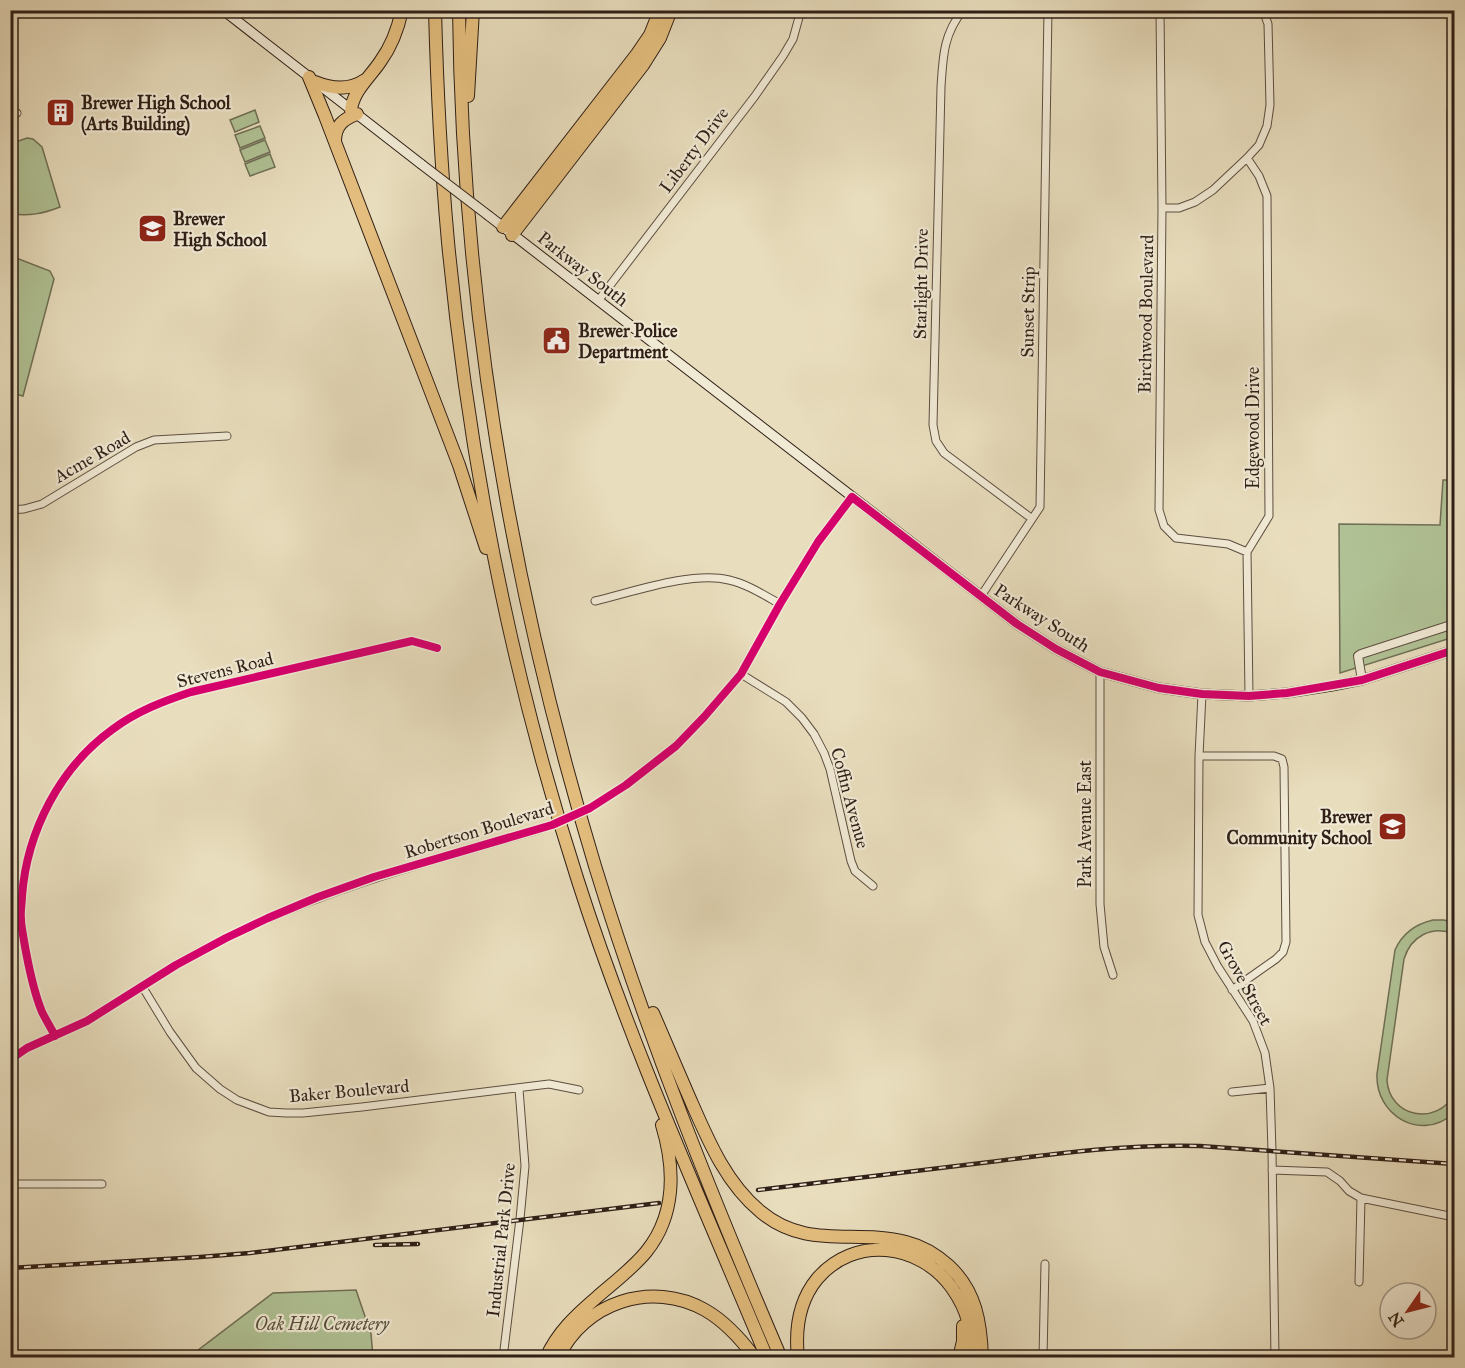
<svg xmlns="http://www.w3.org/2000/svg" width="1465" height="1368" font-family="'IM FELL Great Primer',serif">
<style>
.green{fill:#b0c295;stroke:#707056;stroke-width:1.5}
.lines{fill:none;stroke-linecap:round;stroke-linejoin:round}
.minor-casing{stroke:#5d4e40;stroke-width:9}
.tertiary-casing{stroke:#5d4e40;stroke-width:10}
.secondary-casing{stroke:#2f1f17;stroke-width:11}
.motorway-casing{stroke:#2f1f17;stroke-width:14}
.minor{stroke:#f0e9d4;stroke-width:7}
.tertiary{stroke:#f0e9d4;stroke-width:8}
.secondary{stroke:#f0e9d4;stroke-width:9}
.motorway{stroke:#e4be7e;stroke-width:12}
.rail-casing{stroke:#2f1f17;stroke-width:4.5}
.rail{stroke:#f0e9d4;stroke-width:2;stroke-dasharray:7;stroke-linecap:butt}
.minor-bridge-casing{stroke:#5d4e40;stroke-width:9;stroke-linecap:butt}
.secondary-bridge-casing{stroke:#2f1f17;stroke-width:11;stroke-linecap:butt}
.minor-bridge{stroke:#f0e9d4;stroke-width:7}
.secondary-bridge{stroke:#f0e9d4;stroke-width:9}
.cycleway-casing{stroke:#f0e9d4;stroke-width:11}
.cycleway{stroke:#d6006c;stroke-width:8}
.labels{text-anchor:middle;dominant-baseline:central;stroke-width:4.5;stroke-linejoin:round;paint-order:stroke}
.poi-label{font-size:18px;font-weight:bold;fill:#2f1f17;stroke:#f0e9d4;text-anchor:start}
.street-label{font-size:18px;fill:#2f1f17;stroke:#f0e9d4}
.park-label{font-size:18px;font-style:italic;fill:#56503d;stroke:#f0e9d4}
</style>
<rect width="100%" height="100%" fill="#e8ddbd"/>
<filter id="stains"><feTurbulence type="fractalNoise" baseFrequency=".00333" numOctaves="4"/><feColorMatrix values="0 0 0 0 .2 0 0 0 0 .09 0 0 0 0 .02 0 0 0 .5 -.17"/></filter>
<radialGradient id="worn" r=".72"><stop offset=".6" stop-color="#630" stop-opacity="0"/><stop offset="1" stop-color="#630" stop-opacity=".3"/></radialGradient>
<path class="green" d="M255,110L259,122L235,132L230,120Z
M260,126L265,138L240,148L235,135Z
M27,138L33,139L42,147L60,207C42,214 30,216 11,214L10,144Z
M265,140L270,152L245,162L240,150Z
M270,154L275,167L250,176L245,164Z
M11,256L50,271L54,279L23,396L11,393Z
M1443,480H1454V637L1340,673L1339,524L1440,525Z
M1433,920H1444L1454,923V934C1432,925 1411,936 1404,959L1387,1080C1389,1117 1437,1127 1454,1094V1117L1453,1114C1420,1142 1375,1115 1377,1074L1395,950C1402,934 1416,924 1433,920Z
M356,1290L371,1334L373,1357H189L273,1293Z"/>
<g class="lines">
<defs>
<path id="minor" d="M963,10C943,35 943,57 941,87L933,425L936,441L944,453L1031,518
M1160,10L1162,208L1159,510L1164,526L1176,538L1228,544L1247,552
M1454,100L1451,111L1454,401
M10,118L17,113
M1247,158L1259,176L1267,196L1269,516L1247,552L1249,696
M1162,208H1179L1195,202L1213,190L1247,158L1259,145L1267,126L1270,105L1268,24L1263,10
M598,301L755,96L783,56L793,39L801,10
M1453,486L1454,433
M10,510L24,509L42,504L136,447L154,440L227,436
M981,596L1040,507L1048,10
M595,601C633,592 691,571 729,580C747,584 764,595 780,604
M1100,672V904L1104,947L1113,975
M741,674L786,702L802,718L814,734L824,753L830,769L851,861L855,871L873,886
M1202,694L1199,756L1198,915L1205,942L1218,967L1253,1021L1265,1053L1270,1088L1272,1151L1275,1358
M1199,756H1274L1282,759L1284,767L1286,942L1283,952L1276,959L1232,990
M601,801L633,780L670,751L704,717L741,674L780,604L818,542L852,497
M142,986L170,1032L196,1068L220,1089L237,1100L269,1112L286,1113H303L362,1107L549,1084L579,1090
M55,1036C51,1028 46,1020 42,1012C33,990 28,964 24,941C23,934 21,926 21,919C20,911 22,903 22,896C27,831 60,767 113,729C137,711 164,701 191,692L412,641L437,648
M10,1062C23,1044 65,1033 85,1022C105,1011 124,997 143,985C170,968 197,952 226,938C327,888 430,861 538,830
M1232,1092L1270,1088
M1272,1170L1327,1172L1340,1181L1349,1191L1361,1198L1454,1217
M10,1184H102
M1359,1282L1361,1198
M503,1358L520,1219L525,1166L519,1089
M1043,1358L1045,1264"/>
<path id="tertiary" d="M1362,680L1358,656L1361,654L1454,624"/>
<path id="secondary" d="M223,10L421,164
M489,216L1017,624L1056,649L1100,672L1159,688L1202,694L1249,696L1287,693L1332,686L1362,680L1454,650"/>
<path id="motorway" d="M435,10C437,88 441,165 448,242C469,459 511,674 578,881C630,1044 701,1200 767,1358
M459,10C462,301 511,588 595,866C646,1033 712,1197 781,1358
M309,77L325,116L459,465L486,548
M315,82C332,89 349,91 365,80
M468,96L473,10
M351,110C353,91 370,77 380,62C391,47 398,29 402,10
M335,141C335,126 343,119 357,114
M503,227L637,54L650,35L660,10
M512,235L643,65L660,38L671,10
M653,1013C664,1039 676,1066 687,1092C706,1135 724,1182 761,1212C806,1250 856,1229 906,1242C922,1246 937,1255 949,1266C976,1291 981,1323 982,1358
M546,1358C557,1333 576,1315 596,1298C613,1283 632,1269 646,1252C676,1215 675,1168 662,1125
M558,1358C584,1302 652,1280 705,1310C726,1322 741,1339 755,1358
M798,1358C795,1330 799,1301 817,1279C854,1235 920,1243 952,1288C959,1298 965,1309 968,1321C971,1333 971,1345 972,1358
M959,1358L963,1341V1326"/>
</defs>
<use href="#minor" class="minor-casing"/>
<use href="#tertiary" class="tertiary-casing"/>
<use href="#secondary" class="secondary-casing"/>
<use href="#motorway" class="motorway-casing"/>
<use href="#minor" class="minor"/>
<use href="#tertiary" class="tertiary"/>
<use href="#secondary" class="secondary"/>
<use href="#motorway" class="motorway"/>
<defs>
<path id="rail" d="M758,1190C835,1181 913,1171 990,1162C1060,1153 1129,1144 1200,1146L1454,1164
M375,1245L418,1244
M10,1268L200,1257L250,1253L659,1203"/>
</defs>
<use href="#rail" class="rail-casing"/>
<use href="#rail" class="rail"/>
<defs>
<path id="minor-bridge" d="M538,830L579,814L601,801"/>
<path id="secondary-bridge" d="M421,164L489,216"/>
</defs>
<use href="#minor-bridge" class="minor-bridge-casing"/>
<use href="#secondary-bridge" class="secondary-bridge-casing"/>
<use href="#minor-bridge" class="minor-bridge"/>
<use href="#secondary-bridge" class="secondary-bridge"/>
<defs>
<path id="cycleway" d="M55,1036C51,1028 46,1020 42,1012C33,990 28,964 24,941C23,934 21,926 21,919C20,911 22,903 22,896C27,831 60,767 113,729C137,711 164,701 191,692L412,641L437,648
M10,1062L14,1057L27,1048L87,1021L176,965L226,938L268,918L318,897L374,877L552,825L590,808L626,785L676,746L704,717L741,674L780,604L818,542L852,497L1017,624L1056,649L1100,672L1159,688L1202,694L1249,696L1287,693L1362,680L1454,650"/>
</defs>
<use href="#cycleway" class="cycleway-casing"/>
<use href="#cycleway" class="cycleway"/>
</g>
<defs>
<symbol id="building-square" viewBox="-11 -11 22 22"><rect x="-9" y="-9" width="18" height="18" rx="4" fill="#8f2418" stroke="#f0e9d4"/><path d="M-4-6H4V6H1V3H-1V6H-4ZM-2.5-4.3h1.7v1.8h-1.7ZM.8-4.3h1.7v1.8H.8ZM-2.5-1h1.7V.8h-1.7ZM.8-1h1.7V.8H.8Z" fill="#fff"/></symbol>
<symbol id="school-square" viewBox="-11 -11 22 22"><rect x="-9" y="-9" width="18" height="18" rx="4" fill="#8f2418" stroke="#f0e9d4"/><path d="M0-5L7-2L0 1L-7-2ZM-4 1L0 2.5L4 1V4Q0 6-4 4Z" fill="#fff"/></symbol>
<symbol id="civic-square" viewBox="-11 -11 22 22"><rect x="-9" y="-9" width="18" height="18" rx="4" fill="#8f2418" stroke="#f0e9d4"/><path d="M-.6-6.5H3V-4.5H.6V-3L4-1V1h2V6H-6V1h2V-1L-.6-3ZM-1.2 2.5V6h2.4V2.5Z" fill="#fff"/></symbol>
</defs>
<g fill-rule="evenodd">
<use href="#building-square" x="44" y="96" width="33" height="33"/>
<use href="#school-square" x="136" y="212" width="33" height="33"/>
<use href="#civic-square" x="540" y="324" width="33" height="33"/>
<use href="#school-square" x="1376" y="810" width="33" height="33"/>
</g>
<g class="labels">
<g class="poi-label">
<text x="81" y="103">Brewer High School<tspan x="81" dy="21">(Arts Building)</tspan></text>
<text x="173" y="219">Brewer<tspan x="173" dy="21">High School</tspan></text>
<text x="578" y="331">Brewer Police<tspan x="578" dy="21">Department</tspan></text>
<text x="1372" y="817" text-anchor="end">Brewer<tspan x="1372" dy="21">Community School</tspan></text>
</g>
<g class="street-label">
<text transform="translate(694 150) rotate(-53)">Liberty Drive</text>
<text transform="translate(583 269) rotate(38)">Parkway South</text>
<text transform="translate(921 284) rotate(-89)">Starlight Drive</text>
<text transform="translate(1028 312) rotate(-89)">Sunset Strip</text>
<text transform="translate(1146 314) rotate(-89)">Birchwood Boulevard</text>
<text transform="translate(1253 428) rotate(-90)">Edgewood Drive</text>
<text transform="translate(92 457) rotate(-30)">Acme Road</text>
<text transform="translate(1042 618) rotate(33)">Parkway South</text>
<text transform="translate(225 670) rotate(-14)">Stevens Road</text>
<text transform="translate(850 798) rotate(75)">Coffin Avenue</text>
<text transform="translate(1085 824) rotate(-90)">Park Avenue East</text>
<text transform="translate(479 830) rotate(-17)">Robertson Boulevard</text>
<text transform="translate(1245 983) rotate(61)">Grove Street</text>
<text transform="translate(349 1091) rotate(-5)">Baker Boulevard</text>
<text transform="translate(501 1240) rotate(-84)">Industrial Park Drive</text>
</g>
<g class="park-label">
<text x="322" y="1324">Oak Hill Cemetery</text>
</g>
</g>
<rect width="1465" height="1368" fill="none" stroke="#e8ddbd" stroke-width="36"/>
<rect x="12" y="12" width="1441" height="1344" fill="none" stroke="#2f1f17" stroke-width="3"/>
<rect x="18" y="18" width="1429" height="1332" fill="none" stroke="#2f1f17" stroke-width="1.5"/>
<g transform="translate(1408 1311) rotate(235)"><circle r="28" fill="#f0e9d4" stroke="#a39888" stroke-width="1.5"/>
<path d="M0-4.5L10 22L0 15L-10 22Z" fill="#8f2418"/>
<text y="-9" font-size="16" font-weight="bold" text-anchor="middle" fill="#2f1f17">N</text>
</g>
<rect width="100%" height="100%" filter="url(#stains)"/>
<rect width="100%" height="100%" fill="url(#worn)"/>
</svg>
